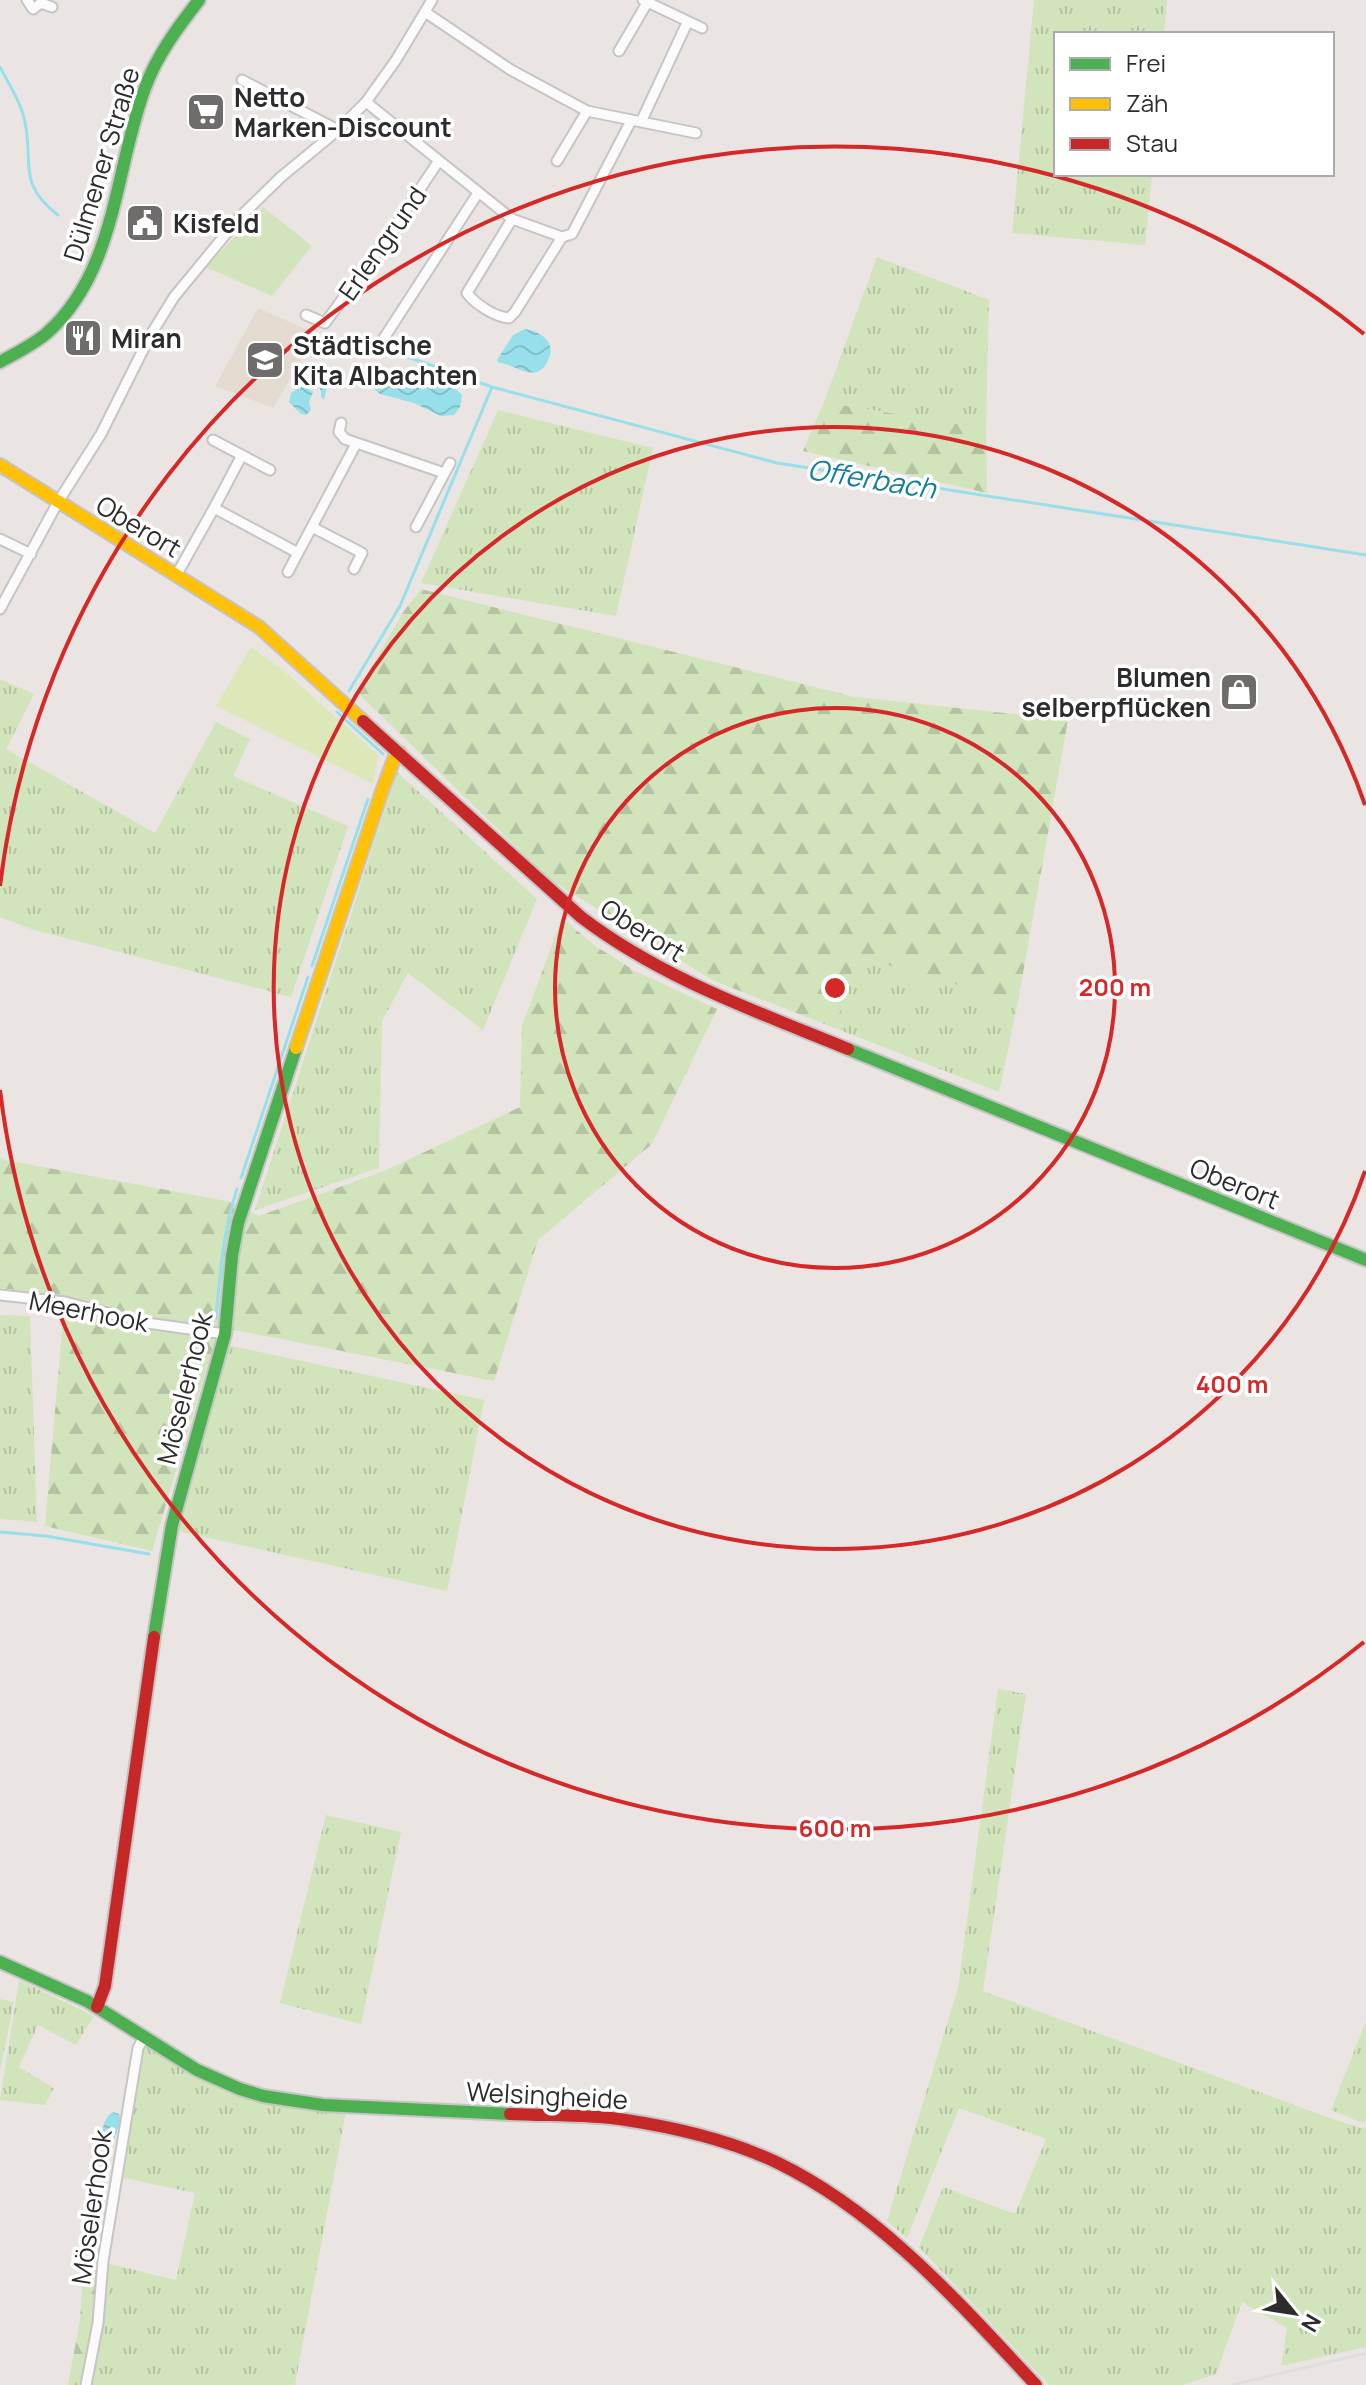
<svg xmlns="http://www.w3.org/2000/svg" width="1366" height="2385" font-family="Manrope,sans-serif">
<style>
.education{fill:#e4dbd0}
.grass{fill:url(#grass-tufts)}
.forest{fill:url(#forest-firs)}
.park{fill:#d1e4bc}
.pitch{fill:#dde8b9}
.water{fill:url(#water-waves)}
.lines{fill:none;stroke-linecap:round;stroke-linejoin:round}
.stream{stroke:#97dfea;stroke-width:3}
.street-casing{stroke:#c6c4c4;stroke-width:13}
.fast-casing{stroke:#c6c4c4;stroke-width:16}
.slow-casing{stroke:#c6c4c4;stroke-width:16}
.jam-casing{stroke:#c6c4c4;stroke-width:16}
.street{stroke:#fcfbfb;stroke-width:9}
.fast{stroke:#4caf50;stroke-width:12}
.slow{stroke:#ffc107;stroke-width:12}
.jam{stroke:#c62828;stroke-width:12}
.rail{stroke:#dededf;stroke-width:3}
.ring{fill:none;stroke:#d62828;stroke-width:4}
.labels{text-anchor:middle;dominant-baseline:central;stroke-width:7;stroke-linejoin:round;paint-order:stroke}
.poi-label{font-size:26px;font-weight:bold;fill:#2c2c2c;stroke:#fff;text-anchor:start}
.street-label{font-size:26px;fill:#2c2c2c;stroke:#fff}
.water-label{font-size:28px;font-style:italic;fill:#0f7e9d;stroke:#fff}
.centre{fill:#d62828;stroke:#fff;stroke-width:4}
.ring-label{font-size:24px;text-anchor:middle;font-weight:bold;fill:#d62828;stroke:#fff;stroke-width:7;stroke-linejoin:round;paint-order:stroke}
</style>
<defs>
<pattern id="grass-tufts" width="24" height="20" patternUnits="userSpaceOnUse" patternTransform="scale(2)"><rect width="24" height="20" fill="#d1e4bc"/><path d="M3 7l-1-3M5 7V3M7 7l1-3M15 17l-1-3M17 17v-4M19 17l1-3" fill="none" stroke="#b4c4a2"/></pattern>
<pattern id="forest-firs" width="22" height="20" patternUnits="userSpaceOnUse" patternTransform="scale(2)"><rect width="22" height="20" fill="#d1e4bc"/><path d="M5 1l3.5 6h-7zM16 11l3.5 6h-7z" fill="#b4c4a2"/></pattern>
<pattern id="water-waves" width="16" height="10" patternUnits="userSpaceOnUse" patternTransform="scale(2)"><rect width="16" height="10" fill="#97dfea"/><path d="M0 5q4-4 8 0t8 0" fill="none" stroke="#82c0c9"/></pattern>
</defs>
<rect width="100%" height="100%" fill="#eae5e2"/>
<path class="education" d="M258,308L317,334L273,408L215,386Z"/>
<path class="grass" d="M1034,0H1167L1164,34H1056V174H1152L1145,245L1012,233Z
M877,257L989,300L986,429L824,402Z
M498,410L653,448L616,616L421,583Z
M0,679L34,694L6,749L155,833L216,722L250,739L233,776L348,826L291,997L31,929L0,917Z
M397,772L537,899L483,1030L408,973L382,1021L379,1168L255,1210Z
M856,956L1018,1002L999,1092L837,1029Z
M0,1315L30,1316L37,1522L0,1519Z
M227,1345L484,1400L447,1591L178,1531Z
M998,1689L1026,1694L983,1991L1327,2117L1361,2128L1366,2127V2347L1281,2366L1287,2328L1242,2302L1216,2374L1183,2385H1049L919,2247L943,2187L1015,2214L1046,2139L959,2108L907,2238L887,2221L958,1988Z
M326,1815L401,1832L361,2024L280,2003Z
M19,1980L94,2016L76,2045L38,2025L19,2067L54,2088L45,2105L0,2100Z
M0,1999L14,2002L0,2070Z
M1366,2021V2122H1360L1331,2110Z
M148,2047L203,2079L232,2091L346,2111L295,2385H90L106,2263L176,2280L195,2193L120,2177L142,2049Z"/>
<path class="forest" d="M824,402L986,429L987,493L803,451Z
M421,589L855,697L1068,720L1018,1002L856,956L837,1029L712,980L549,879L357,692L404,611Z
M562,918L597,947L635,971L717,1009L652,1144L538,1240L494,1381L219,1327L152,1551L45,1526L65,1297L0,1288V1159L231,1202L259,1216L384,1171L520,1107L522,1026Z
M84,2262L98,2264L94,2322L82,2385H68L80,2320Z"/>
<path class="park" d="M263,207L312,246L272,296L206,267Z"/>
<path class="pitch" d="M251,647L283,670L378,755L373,784L216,706Z"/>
<path class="water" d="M525,329C539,331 556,341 549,358C547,364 543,370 537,372C523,375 512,364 499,363L497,360L513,335Z
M324,369L331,371C337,382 330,382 326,391C325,394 325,397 324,400L321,397V391L314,377L320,370Z
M392,376C410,377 452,381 462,395L460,407L454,415L441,416L414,403L380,394L372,387L379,379Z
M300,387L307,388L313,392L309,402L311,410L306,415L301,414L289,402L291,393Z
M113,2112L119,2114L121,2121L114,2139L105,2137C100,2129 105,2117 113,2112Z"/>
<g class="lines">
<path class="stream" d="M0,67C8,83 20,100 24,118C35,161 15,182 58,215
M388,350L492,387L777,463L1366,555
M349,691L400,606L492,387
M337,712L383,754
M312,966L368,799
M241,1178L308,977
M216,1318C220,1273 223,1232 237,1189
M0,1532L46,1536L149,1554"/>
<defs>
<path id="street" d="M27,0L33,9L41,3L52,7
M643,0L702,28
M425,12L511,70L587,111L696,133
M619,51L647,3
M242,80L338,130
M366,102L512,219L562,237L572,234L631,121
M641,122L687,23
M557,161L587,111
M512,219L467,293C475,304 495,317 509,318L515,312L562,237
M306,315L325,323L388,237L438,162
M384,338L478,193
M341,423L339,432L345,439L444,473
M213,440L270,470
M214,508L242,455
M312,527L362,553L354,569
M416,527L450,463
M0,539L31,554
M288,572L298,553
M177,574L214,508L298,553L356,444
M0,609L58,502L101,434L150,336L174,297L239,218L281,177L338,130L366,102L396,60L432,0
M0,1295L65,1302L147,1323L225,1334
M86,2385L98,2323L103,2261L138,2048L144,2037"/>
<path id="fast" d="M0,362C16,353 33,345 47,333C117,270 114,171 145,88C157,55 178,27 199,0
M848,1049L1366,1260
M154,1637L172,1525L225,1334L232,1256L238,1223L296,1048
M0,1962L87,2001L197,2070L240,2089L263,2096L323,2105L510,2114"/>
<path id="slow" d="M0,465L259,627L363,721
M296,1048L382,791L394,759L400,753"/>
<path id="jam" d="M363,721L581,917C661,978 755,1011 848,1049
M97,2007L105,1986L154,1637
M510,2114C549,2116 587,2114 626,2120C678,2128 730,2140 778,2163C881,2213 959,2303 1036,2385"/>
</defs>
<use href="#street" class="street-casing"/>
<use href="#fast" class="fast-casing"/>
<use href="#slow" class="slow-casing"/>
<use href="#jam" class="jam-casing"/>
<use href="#street" class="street"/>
<use href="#fast" class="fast"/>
<use href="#slow" class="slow"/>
<use href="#jam" class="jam"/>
<path class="rail" d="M1232,2385L1366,2353"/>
</g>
<g class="ring">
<circle cx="835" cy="988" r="280"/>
<path d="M1365 1171A561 561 0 1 1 1365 805"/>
<path d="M1364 1642A841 841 0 0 1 0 1090M0 886A841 841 0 0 1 1364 334"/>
</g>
<defs>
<symbol id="supermarket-square" viewBox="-11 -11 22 22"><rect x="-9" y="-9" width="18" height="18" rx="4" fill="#6e6d6c" stroke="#fff"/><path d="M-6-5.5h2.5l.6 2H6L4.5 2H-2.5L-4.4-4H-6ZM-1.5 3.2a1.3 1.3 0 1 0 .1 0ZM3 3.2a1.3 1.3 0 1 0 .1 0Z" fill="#fff"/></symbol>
<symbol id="civic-square" viewBox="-11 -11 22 22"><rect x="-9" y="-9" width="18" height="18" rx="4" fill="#6e6d6c" stroke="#fff"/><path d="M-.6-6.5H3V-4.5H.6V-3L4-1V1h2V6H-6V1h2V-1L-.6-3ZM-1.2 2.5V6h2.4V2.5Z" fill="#fff"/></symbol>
<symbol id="restaurant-square" viewBox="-11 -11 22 22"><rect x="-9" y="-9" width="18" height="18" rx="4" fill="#6e6d6c" stroke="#fff"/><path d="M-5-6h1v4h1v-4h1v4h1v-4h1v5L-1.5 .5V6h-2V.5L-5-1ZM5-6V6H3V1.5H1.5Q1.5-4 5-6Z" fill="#fff"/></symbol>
<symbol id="school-square" viewBox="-11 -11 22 22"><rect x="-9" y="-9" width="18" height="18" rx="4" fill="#6e6d6c" stroke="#fff"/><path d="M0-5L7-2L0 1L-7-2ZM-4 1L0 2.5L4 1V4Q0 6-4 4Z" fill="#fff"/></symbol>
<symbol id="shop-square" viewBox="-11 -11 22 22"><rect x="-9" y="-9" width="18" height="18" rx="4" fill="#6e6d6c" stroke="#fff"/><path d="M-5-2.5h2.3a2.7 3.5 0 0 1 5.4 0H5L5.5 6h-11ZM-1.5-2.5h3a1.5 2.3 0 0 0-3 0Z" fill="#fff"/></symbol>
</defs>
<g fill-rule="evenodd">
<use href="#supermarket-square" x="184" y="90" width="44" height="44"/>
<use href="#civic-square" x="123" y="201" width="44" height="44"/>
<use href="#restaurant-square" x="61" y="316" width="44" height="44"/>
<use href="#school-square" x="243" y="338" width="44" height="44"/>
<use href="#shop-square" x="1217" y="670" width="44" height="44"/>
</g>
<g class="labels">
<g class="poi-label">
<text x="234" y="97">Netto<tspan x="234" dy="30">Marken-Discount</tspan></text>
<text x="173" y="223">Kisfeld</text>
<text x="111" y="338">Miran</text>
<text x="293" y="345">Städtische<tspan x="293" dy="30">Kita Albachten</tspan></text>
<text x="1211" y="677" text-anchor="end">Blumen<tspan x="1211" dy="30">selberpflücken</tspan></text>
</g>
<g class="street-label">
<text transform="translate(101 164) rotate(-73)">Dülmener Straße</text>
<text transform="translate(382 243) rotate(-55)">Erlengrund</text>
<text transform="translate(139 526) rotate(31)">Oberort</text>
<text transform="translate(643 930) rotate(32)">Oberort</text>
<text transform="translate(1235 1183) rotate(22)">Oberort</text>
<text transform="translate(89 1311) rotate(11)">Meerhook</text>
<text transform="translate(184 1388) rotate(-76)">Möselerhook</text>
<text transform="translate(547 2095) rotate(3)">Welsingheide</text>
<text transform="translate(91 2207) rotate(-82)">Möselerhook</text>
</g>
<g class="water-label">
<text transform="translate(872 478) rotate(9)">Offerbach</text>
</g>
</g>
<circle cx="835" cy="988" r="12" class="centre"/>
<g class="ring-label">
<text x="1115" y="996">200 m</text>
<text x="1232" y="1393">400 m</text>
<text x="835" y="1837">600 m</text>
</g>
<rect x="1054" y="32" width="280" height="144" fill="#ffffff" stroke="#ababab" stroke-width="2"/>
<rect x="1070" y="58" width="40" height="12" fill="#4caf50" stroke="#ababab" stroke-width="2"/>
<text x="1126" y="72" font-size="24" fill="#2c2c2c">Frei</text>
<rect x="1070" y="98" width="40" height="12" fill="#ffc107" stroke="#ababab" stroke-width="2"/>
<text x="1126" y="112" font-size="24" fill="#2c2c2c">Zäh</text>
<rect x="1070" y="138" width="40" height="12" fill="#c62828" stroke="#ababab" stroke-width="2"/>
<text x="1126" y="152" font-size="24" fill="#2c2c2c">Stau</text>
<g transform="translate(1294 2313) rotate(120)" stroke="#ffffff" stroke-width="6" paint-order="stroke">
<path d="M0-6L14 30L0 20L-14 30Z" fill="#2c2c2c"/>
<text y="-12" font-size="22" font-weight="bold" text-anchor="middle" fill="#2c2c2c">N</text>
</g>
</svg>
